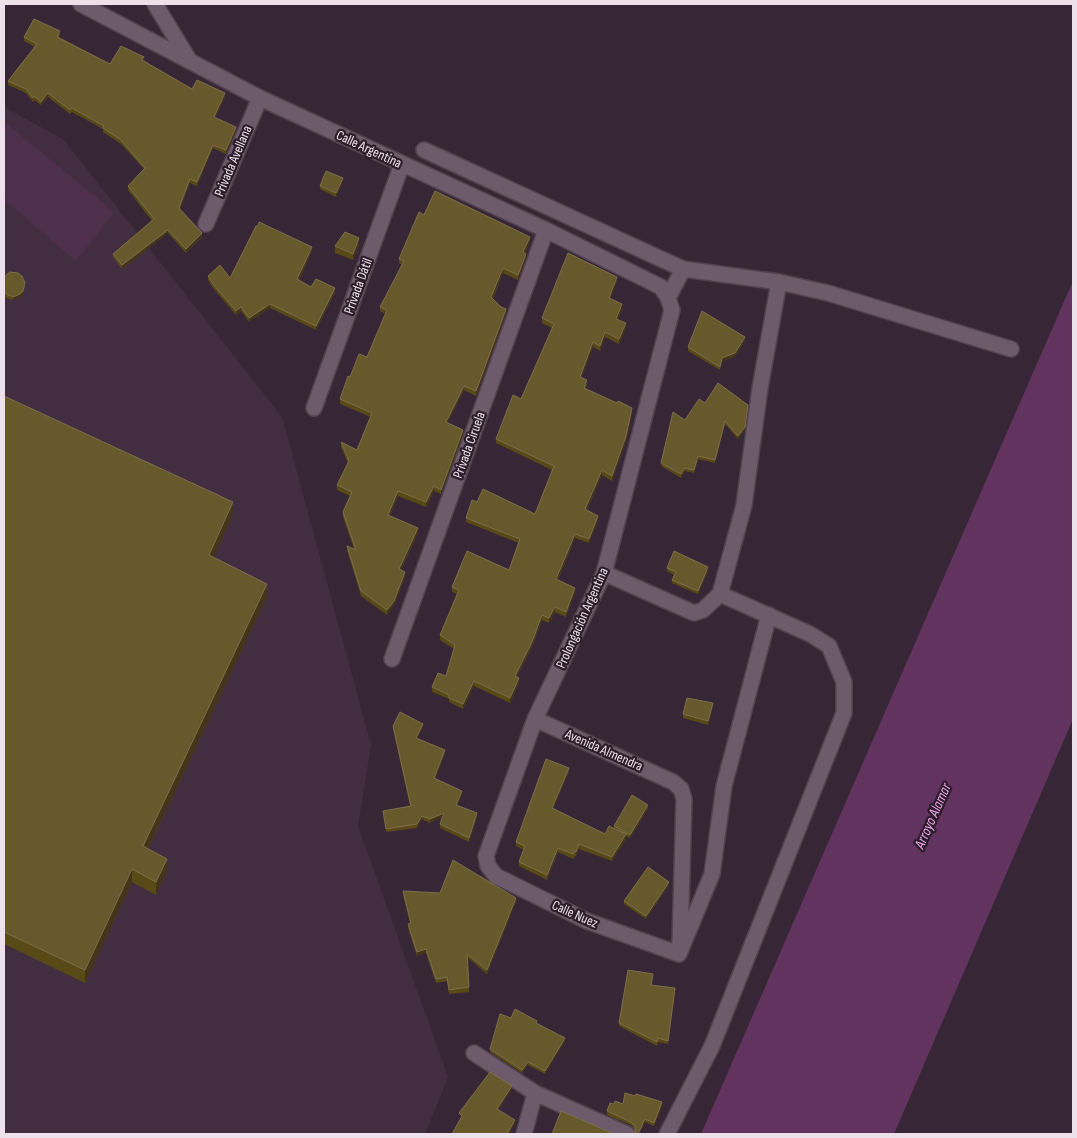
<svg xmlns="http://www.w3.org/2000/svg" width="1077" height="1138" font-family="'Sofia Sans Condensed',sans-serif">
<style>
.built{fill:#432e41}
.green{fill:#4e304c}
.water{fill:#61335e}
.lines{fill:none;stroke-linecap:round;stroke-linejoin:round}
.street-casing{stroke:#50424f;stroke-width:18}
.street{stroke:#6d5a6b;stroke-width:15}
.wall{fill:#584916}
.shaded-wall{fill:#443419}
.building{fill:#68592d;stroke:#7d6e4b}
.labels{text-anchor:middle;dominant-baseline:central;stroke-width:4.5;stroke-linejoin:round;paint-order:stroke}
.street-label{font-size:14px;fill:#ede2ec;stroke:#2d1d2c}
.water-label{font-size:15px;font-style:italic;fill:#f0a9eb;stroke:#2d1d2c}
</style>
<rect width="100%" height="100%" fill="#372736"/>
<path class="built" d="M4,107L63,139L282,417L371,745L358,826L448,1077L425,1134H4Z"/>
<path class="green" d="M4,122L114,212L76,261L4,199Z"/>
<path class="water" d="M1073,281V719L894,1134H701Z"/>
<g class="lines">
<defs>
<path id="street" d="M81,4L260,98L546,230L661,287L668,298L672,310L604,573L535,719L486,856L488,866L496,876L587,921L679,954
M155,4L189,60
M424,150L683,269L779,282L828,293L1011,349
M206,224L260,98
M668,298L683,269
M314,408L402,164
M604,573L694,613L703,610L720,594L744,505L760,388L779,282
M392,659L546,230
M535,719L673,782L681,789L684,799L680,943
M679,954L712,874L724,786L769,615
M474,1053L535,1093L627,1134
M524,1134L535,1093
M667,1134L712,1046L844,713V682L829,646L810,634L720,594"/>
</defs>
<use href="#street" class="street-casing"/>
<use href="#street" class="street"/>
</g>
<path class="wall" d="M60,34L59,37L110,64L144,61L192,89L225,97L215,117L236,131L226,154L213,148L197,186L190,183L180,209L202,237L186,253L168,233L122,269L113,257V254L152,221L128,190V186L144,169L121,144L103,132V129L72,112L70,114L48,97L41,105L34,100L33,102L26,93L8,85V81L35,47L24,41V37Z
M343,181L336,197L320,189V186Z
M424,215L530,241L525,253L526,258L518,280L503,273L493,299L506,314L476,396L464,390L447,423L463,435L441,494L434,491L426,507L398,496L390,516L418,533L401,570L405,577L394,605L387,615L361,596L347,550V546L354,549L343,517V512L350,496L337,490V485L348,463L341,447V442L357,450L371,417L340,404V399L350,377L367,357L386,314L380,311V307L402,265L399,263V259Z
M359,245L353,260L335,253V246Z
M312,251L299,280L311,287L335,292L316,330L270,308L249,322L241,311L236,315L213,288L208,280V276L230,278Z
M4,277L25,286L23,294L20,298L13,300L6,298L4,294Z
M617,281L610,299L622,309L618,320L626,328L619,344L605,337L600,351L593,347L581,378L587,385L585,389L632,412L626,441L612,481L602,475L587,510L598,520L589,543L575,538L558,580L575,592L566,617L555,612L549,623L542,620L532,647L517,677L519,683L510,703L474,686L463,709L449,702V699L432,692V687L446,676L454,649L440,640V635L457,594L452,592V587L509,570L519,543L466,522V518L477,502L535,514L552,470L496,443V439L521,399L552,328L542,323V318Z
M745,340L735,357L722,361L720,370L688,351V347Z
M4,396L233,514L214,557L267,597L148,849L167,872L156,895L132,882L85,983L4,944Z
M705,403L748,408L745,430L738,439L725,424L715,463L698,459L694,473L685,471L681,478L661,466V463L685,420Z
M667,568L708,571L698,594L672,583V580L674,575L667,571Z
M713,706L708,725L683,718V714Z
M393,726L423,727L417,738L445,753L435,779L462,794L457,806L477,817L469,842L440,828V824L442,817L430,823L422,819L417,828L386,832L383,811L410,806L393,729Z
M569,772L553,808L605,834L614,828V826L648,809L630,838L626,836V839L612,861L579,849L576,856H575L573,859L558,852L547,880L519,866V862L524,850L516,846V842Z
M669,885L646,919L624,904V901Z
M403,891L516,902L487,974L468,958L469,992L449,994L447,981L436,983L426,953L417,956L408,928V924L410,923L403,895Z
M653,977L651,985L675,992L668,1044L658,1042L657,1046L619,1026V1023Z
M511,1018L537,1024L565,1041L545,1074L528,1065L522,1073L490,1052V1049Z
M614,1104H623L662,1106L654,1126L645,1122L639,1134H635V1129L631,1125L607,1115V1111Z"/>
<path class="shaded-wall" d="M48,93V97L41,105V102Z
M225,93V97L214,120V117Z
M236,127V131L226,154V150Z
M213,145V148L197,186V182Z
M343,178V181L336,197V193Z
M190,179V183L179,212V208Z
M168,230V233L122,269V265Z
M202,233V237L186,253V249Z
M530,237V241L523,257V252Z
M359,238V245L353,260V254Z
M312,247V251L297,283V279Z
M526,254V258L518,280V275Z
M503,268V273L491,302V297Z
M617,277V281L609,303V298Z
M25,283L23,294L20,298L13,300V297Z
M335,288V292L316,330V326Z
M270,304V308L249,322V318Z
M622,304V309L616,324V319Z
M241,307V311L236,315V311Z
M506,309V314L476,396V391Z
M626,323V328L619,344V339Z
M605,332V337L600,351V346Z
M745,337V340L735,357L722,361L720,370L722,358Z
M593,342V347L580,382V377Z
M464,386V390L446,426V422Z
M748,405L745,430L738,439V436Z
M632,408V412L626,441L612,481V476Z
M725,421V424L715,463V460Z
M463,430V435L441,494V490Z
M698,456V459L694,473V470Z
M685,468V471L681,478V474Z
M602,470V475L585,514V509Z
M434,486V491L426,507V502Z
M398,491V496L388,520V515Z
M233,502V514L209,568V555Z
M598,516V520L589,543V539Z
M418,528V533L399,574V569Z
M575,534V538L556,584V579Z
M708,567V571L698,594V591Z
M405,572V577L394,605L387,615V610Z
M267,584V597L143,859V846Z
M575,588V592L566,617V612Z
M555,607V612L549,623V618Z
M542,615V620L532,647L515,681V676Z
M519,678V683L510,703V698Z
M474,681V686L463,709V704Z
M423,724V727L416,741V738Z
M445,750V753L434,781V778Z
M569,768V772L552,812V808Z
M462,791V794L456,809V805Z
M648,805V809L630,838V835Z
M444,813V816L430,823V819Z
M477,813V817L469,842V838Z
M422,816V819L417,828V824Z
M626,834V839L612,861V857Z
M579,844V849L576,856V852Z
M558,848V852L547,880V875Z
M167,859V872L156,895V882Z
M132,869V882L85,983V970Z
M669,882V885L646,919V916Z
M516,898V902L487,974V970Z
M426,949V953L417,956V952Z
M565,1038V1041L545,1074V1071Z
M528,1062V1065L522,1073V1070Z
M512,1086V1089L497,1112V1109Z
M662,1102V1106L654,1126V1123Z
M645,1119V1122L639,1134H638Z
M515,1120V1124L509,1134H507Z"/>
<path class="building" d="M34,19L60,31L57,37L110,64L121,46L144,57L142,60L192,89L197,80L225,93L214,117L236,127L226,150L213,145L197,182L190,179L179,208L202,233L186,249L168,230L122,265L113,254L154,219L128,186L145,168L121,140L103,128L104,126L72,108L70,110L48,93L41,102L34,96L33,98L26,89L8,81L37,44L24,37Z
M326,171L343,178L336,193L320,186Z
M435,191L530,237L523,252L526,254L518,275L503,268L491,297L501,307L506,309L476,391L464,386L446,422L463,430L441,490L434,486L426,502L398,491L388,515L418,528L399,569L405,572L394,601L387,610L361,591L347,546L356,550L343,512L352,492L337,485L349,461L341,442L357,450L372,413L340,399L348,376L350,377L359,354L367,357L387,310L380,307L404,261L399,259L419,212L424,215Z
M259,222L312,247L297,279L311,287L316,279L335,288L316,326L270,304L249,318L241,307L236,311L213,284L208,276L220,265L230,278L256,226H258Z
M345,232L359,238L353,254L335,246Z
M568,253L617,277L609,298L622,304L616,319L626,323L619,339L605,332L600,346L593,342L580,377L587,380L584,388L617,403L618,401L632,408L626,436L612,476L602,470L585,509L598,516L589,539L575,534L556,579L575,588L566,612L555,607L549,618L542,615L532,642L515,676L519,678L510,698L474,681L463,704L449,698V695L432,687L438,673L446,676L455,645L440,635L459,590L452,587L467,551L509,570L520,539L466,518L472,500L477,502L483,489L535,514L554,466L496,439L513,395L521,399L554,324L542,318Z
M10,272L18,273L22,276L25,283L23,291L20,294L13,297L6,294L4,290V277Z
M702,311L745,337L735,353L722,358L720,367L688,347Z
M718,383L748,405L745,427L738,436L725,421L715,460L698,456L694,470L685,468L681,474L661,463L673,412L685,420L699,399L705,403Z
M4,396L233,502L209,555L267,584L143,846L167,859L156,882L132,869L85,970L4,932Z
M674,551L708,567L698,591L672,580L676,572L667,568Z
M687,698L713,703L708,721L683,714Z
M400,712L423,724L416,738L445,750L434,778L462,791L456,805L477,813L469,838L440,824L444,813L430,819L422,816L417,824L386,829L383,811L411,806L393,726Z
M546,759L569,768L552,808L605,834L609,826L626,834L612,857L579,844L576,852L575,851L573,854L558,848L547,875L519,862L525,846L516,842Z
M632,795L648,805L630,835L614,826Z
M453,860L516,898L487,970L467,954L469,987L449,990L447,977L436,979L426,949L417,952L408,924L411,923L403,891L440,893Z
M648,867L669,882L646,916L624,901Z
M628,970L653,974L651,985L675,988L668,1041L658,1038L657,1042L619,1023Z
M515,1009L537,1021L536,1023L565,1038L545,1071L528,1062L522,1070L490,1049L500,1014L511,1018Z
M490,1072L512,1086L497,1109L515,1120L507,1134H452L462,1116L459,1113Z
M625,1093L635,1096L636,1094L662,1102L654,1123L645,1119L638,1134H635V1126L631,1122L607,1111L610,1103L614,1104L615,1101L623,1104Z
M561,1111L614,1134H552Z"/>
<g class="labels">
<g class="street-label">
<text transform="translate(369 149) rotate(25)">Calle Argentina</text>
<text transform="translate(233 161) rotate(-67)">Privada Avellana</text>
<text transform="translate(358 286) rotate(-70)">Privada Dátil</text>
<text transform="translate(469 445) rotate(-70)">Privada Ciruela</text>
<text transform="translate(582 618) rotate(-66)">Prolongación Argentina</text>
<text transform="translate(604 750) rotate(24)">Avenida Almendra</text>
<text transform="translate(575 914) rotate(24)">Calle Nuez</text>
</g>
<g class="water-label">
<text transform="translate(933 816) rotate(-66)">Arroyo Alamar</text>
</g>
</g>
<rect width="1077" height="1138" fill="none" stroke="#ede2ec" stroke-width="10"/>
</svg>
